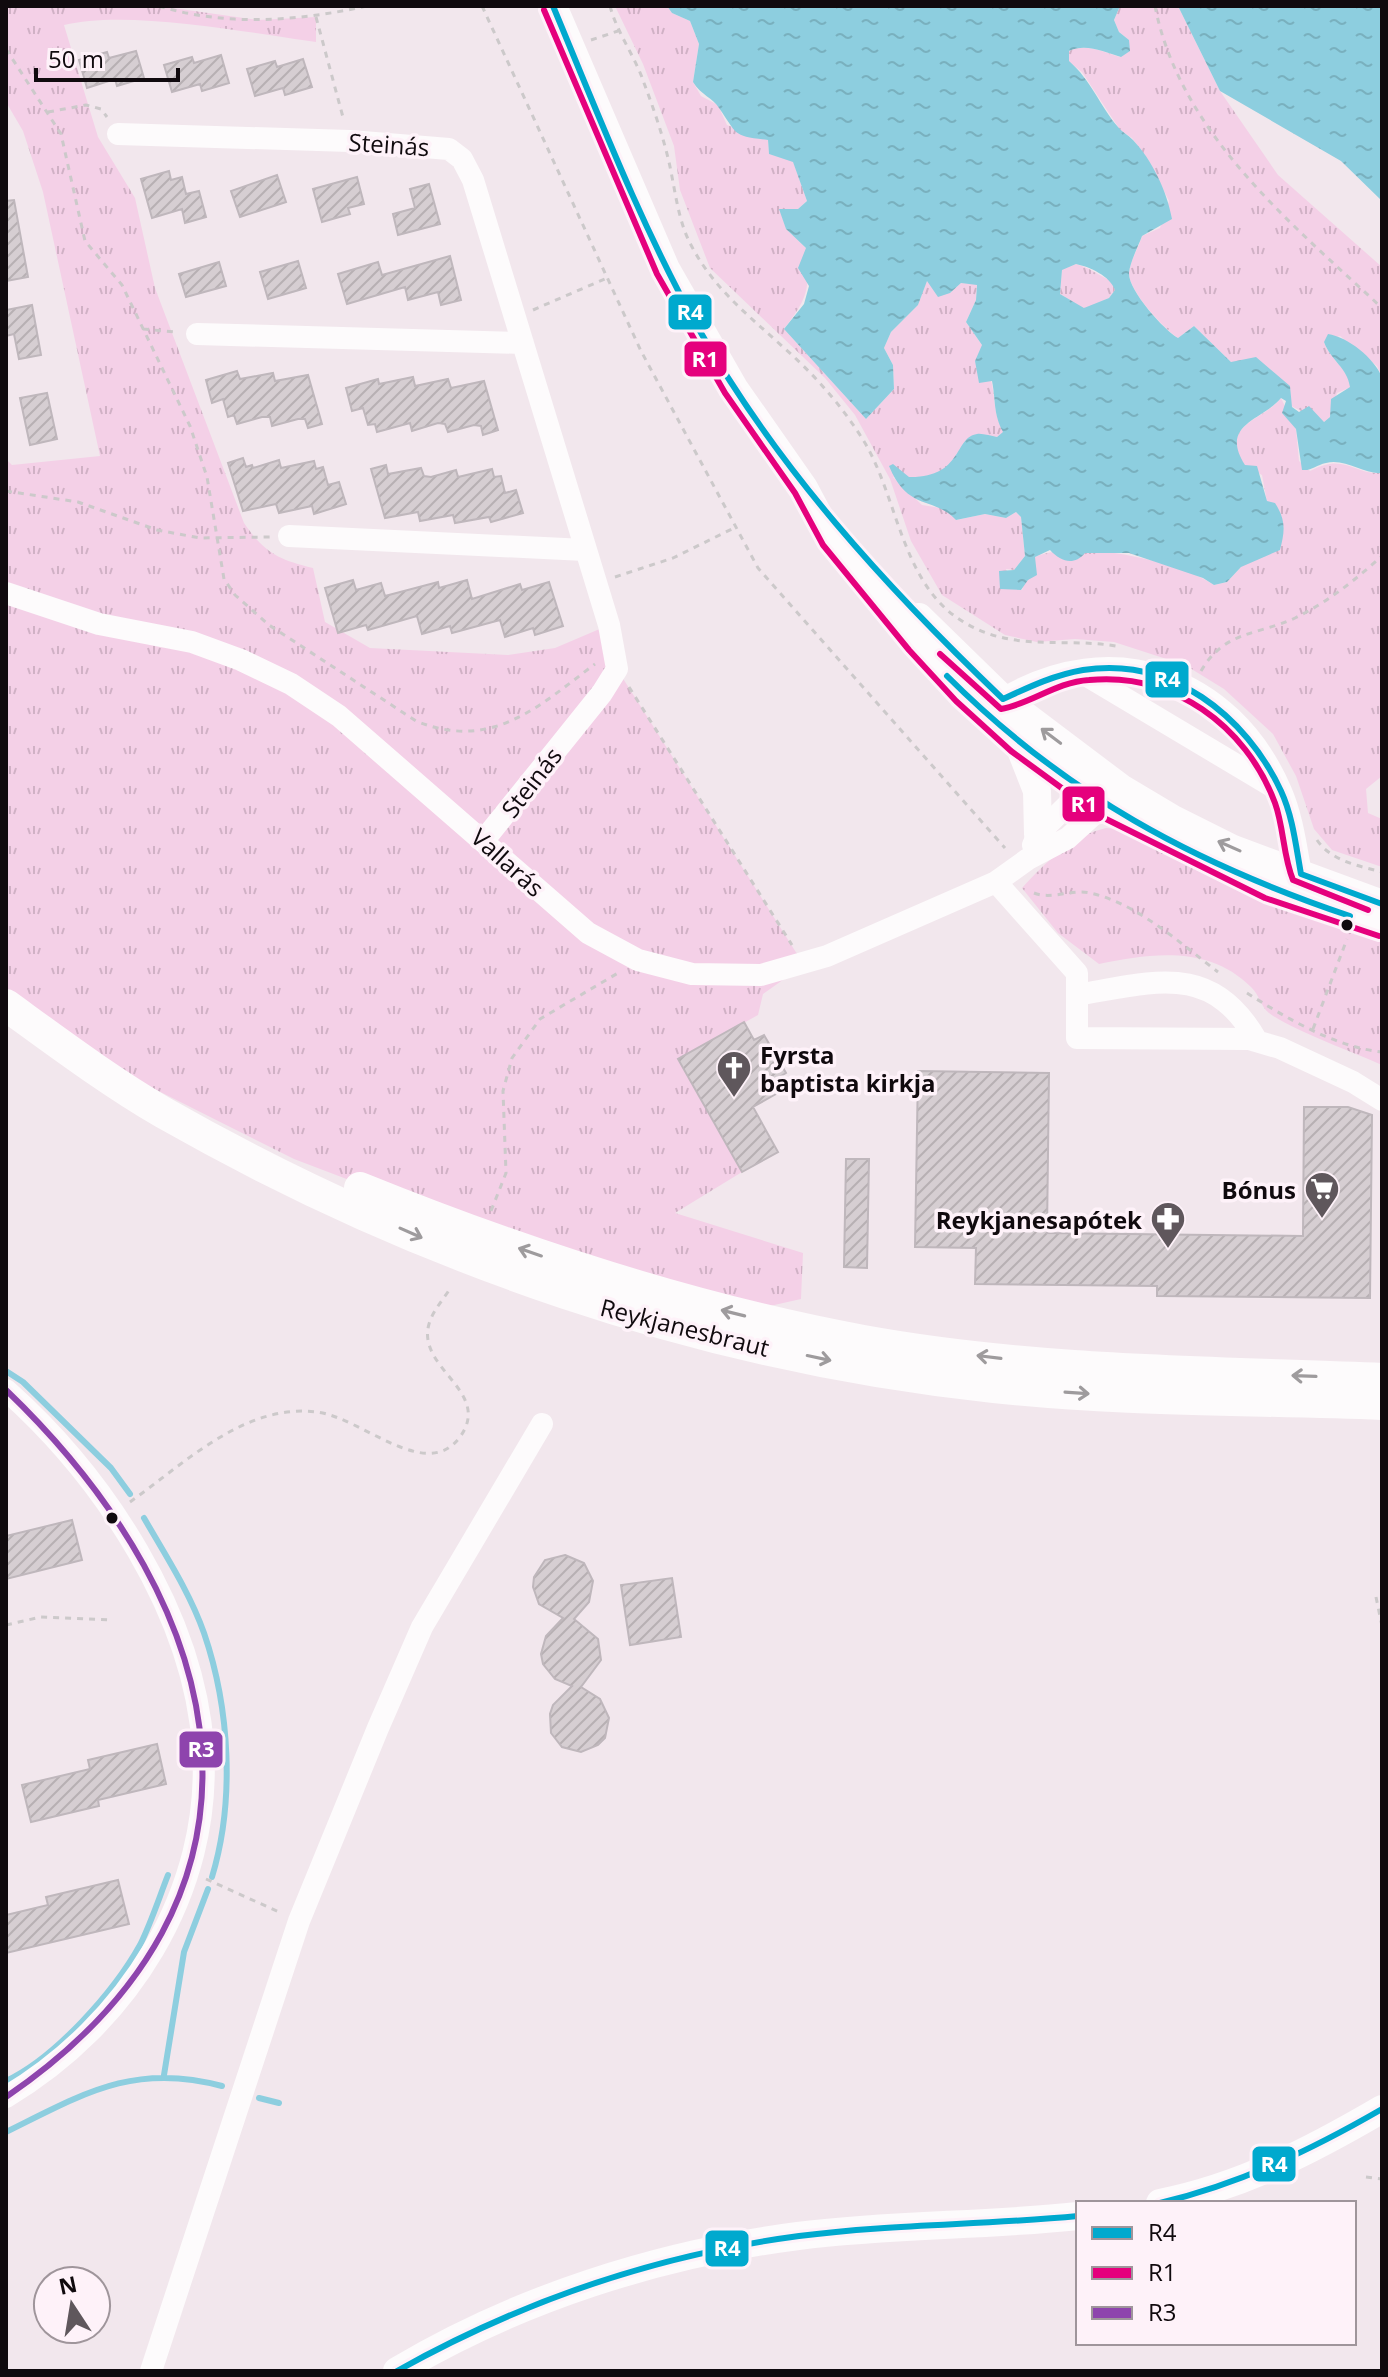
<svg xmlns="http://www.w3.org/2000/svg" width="1388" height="2377" font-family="'Open Sans',sans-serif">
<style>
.grass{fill:url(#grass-tufts)}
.water{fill:url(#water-ripples);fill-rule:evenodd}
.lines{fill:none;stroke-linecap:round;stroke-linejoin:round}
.stream{stroke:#8dcedf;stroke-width:6}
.building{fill:url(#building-hatch);stroke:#bfb7bc;stroke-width:2}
.path{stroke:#ccc9ca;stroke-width:3;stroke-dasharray:6 6;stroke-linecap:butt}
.minor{stroke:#fdfbfc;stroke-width:22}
.major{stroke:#fdfbfc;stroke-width:28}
.highway{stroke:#fdfbfc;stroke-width:32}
.bus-1-casing{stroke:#fef2f9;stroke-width:12}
.bus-2-casing{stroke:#fef2f9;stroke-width:12}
.bus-3-casing{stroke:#fef2f9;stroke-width:12}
.bus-1{stroke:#00a9ce;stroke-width:6}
.bus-2{stroke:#e5007d;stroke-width:6}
.bus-3{stroke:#8e44ad;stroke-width:6}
.oneway{stroke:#9e9b9d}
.bus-dot{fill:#100a0e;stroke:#fef2f9;stroke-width:3}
.labels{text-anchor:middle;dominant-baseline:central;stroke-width:7;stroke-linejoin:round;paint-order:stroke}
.street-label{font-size:24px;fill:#100a0e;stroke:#fef2f9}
.poi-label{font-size:24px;font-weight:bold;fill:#100a0e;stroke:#fef2f9;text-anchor:end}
.line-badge{stroke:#fef2f9;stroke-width:3}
.badge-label{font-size:22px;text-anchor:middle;font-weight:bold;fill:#fff}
</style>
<defs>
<pattern id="grass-tufts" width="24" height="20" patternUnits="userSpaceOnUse" patternTransform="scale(2)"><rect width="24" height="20" fill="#f4d0e7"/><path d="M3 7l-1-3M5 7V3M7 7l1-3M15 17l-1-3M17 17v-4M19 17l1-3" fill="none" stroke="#d0b1c5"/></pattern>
<pattern id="water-ripples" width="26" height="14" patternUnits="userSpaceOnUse" patternTransform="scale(2)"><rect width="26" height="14" fill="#8dcedf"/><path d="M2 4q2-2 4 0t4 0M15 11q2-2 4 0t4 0" fill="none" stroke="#79b0be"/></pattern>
<pattern id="building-hatch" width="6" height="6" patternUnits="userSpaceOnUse" patternTransform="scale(2)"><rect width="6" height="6" fill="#d6ced2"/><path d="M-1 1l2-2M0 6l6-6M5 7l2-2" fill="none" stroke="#b7b0b3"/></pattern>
</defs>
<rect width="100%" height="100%" fill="#f2e7ed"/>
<path class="grass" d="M6,6H159L258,20L316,17V42C249,33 128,9 64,25L98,137L135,198L155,288L244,523C265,553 277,559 313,568L325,622L370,648L508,655L555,648L609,625L617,669L804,965L763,994L758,1015L679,1059L742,1172L675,1213L803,1253L801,1299L735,1314L604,1277L294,1159L49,1036L6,1001V459L12,465L100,456L43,192L23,131L6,102Z
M615,6H667L672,13L690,21L699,44L693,82L701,96L718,105L727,125L768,140L769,154L793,161L807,201L798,209H780L786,229L806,248C810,288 809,297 784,329L866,419L894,389L893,365L884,348L891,332L918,305L927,280L950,293L961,283L977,284L976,300L966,322L982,345L980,382L991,380C996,400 993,415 1004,432L997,437C954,430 970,455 944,470C929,479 910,477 893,477L922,505L947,509L956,520L985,514L1006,518L1016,512L1021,517L1025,556L1014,570L1006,569L1010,587L1022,590L1035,557C1075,539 1178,560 1214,585L1227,582L1241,567L1267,502L1262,475L1244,465C1219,424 1262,422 1281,398L1296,429L1299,461L1310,471C1345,452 1353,475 1382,473V776L1366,789L1368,813L1382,819V867L1332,850L1314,829L1296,776L1273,734L1224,689L1185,665L1114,642L1075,639L1037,642L1005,635L942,595L911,541L890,479L855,415L825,378L710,268L680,190L674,146L643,64Z
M1120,6H1178L1220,91L1278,175L1382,267V377L1377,366L1340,336L1324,342C1331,361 1347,367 1351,387L1337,393L1330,417L1324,422L1291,406L1290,386L1231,362L1194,326L1178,338C1164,329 1128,290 1129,273C1130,261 1139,247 1142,236L1160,228L1169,201L1149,161L1132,138L1120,130L1082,72L1069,62V51C1087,43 1103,52 1120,57L1129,40L1119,32L1114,20Z
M1076,264C1091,268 1099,276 1112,281L1115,290L1109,298L1084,309L1060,294L1062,269Z
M1106,828L1130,830L1382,931V1065C1351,1051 1294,1031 1269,1013C1261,1007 1259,994 1251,987C1209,945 1151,953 1099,964L1058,933L1022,888C1045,863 1072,836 1106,828Z"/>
<path class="water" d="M667,6H1120L1114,20L1119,32L1129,40L1130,51L1121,57C1104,52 1086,43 1069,51V61C1091,80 1100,106 1118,127C1122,132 1128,135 1133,140C1152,160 1167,191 1172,219L1142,236C1138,247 1130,262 1129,273C1128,290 1164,330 1178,338L1194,326L1231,362L1256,357L1290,386L1292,407L1299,412L1309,406L1324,422L1330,417L1331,399L1350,387C1347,367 1331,361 1324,342L1328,334C1348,337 1374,358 1382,377V473C1364,475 1346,458 1326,463C1316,465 1312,471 1302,470L1296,429L1282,413L1286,401L1281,398C1262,421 1219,424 1245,465L1257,466L1267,501L1275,503C1286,520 1285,531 1280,550L1241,567L1227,582L1214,585L1203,578L1129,553H1085C1074,566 1061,562 1050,550L1035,557L1037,575L1028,580L1021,590L1000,589L999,571L1014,570L1025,556L1021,517L1016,512L1006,518L985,514L956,520C934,496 908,512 889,466L893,464L909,477C963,478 954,437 977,434C982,433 991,436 997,437L1003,432C993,413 996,401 992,381L979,383L975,361L982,345L966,322L976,300L977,285L961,283L950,293L938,297L927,281L918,305L891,332L884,348L893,365L894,389L866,419L784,329L804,304L809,286L798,268L806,248L786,229L779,209H798L807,201L793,162L769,154L768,140C732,136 738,135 719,108C713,98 701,95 693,82L699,44L690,21L672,13ZM1076,264C1090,267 1110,276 1115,290L1109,298L1084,308L1060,294L1062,270Z
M1178,6H1382V201L1341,161L1220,91Z"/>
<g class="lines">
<path class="stream" d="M6,1371L23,1382L111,1468L130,1494
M144,1518C166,1556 190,1593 204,1633C230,1709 235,1801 212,1877
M164,2075L184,1952L208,1889
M6,2081C55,2058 114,1992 140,1945C151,1923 159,1898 168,1875
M259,2098L279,2103
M6,2132C83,2094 134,2062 222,2086"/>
</g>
<path class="building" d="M136,51L144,78L117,86L115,79L87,88L79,60L107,52L109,58Z
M221,55L229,83L202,91L200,84L172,92L164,65L192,57L194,63Z
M303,59L312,87L285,95L283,88L255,96L247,69L275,61L277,67Z
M169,171L171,180L182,177L186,194L199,191L206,217L185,223L182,209L152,218L141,179Z
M277,175L286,202L240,217L231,191Z
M357,177L364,204L348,208L350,214L322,222L313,189Z
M429,184L440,224L398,235L393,214L415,208L410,189Z
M14,200L28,277L6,281V201Z
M450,256L461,300L441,305L438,292L408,300L405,287L347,304L338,274L378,262L382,275Z
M298,261L306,288L268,299L260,272Z
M219,262L226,286L186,297L179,274Z
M32,305L41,355L19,359L14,334L6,336V310Z
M237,371L240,379L273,373L275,381L308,375L322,424L308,428L305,419H298L272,426L270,417H262L237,424L234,415L228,417L223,399L212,403L206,380Z
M413,377L415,386L448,379L451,388L484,381L498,430L483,435L481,426L474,425L448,432L445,424L438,423L412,431L410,423L377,432L375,424L368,425L363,408L352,411L346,388L378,379L379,384Z
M47,393L57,439L30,445L20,398Z
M243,458L246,467L252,465L253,468L279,460L281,468L314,461L316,469L323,467L328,485L339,482L346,504L314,514L312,506L279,513L276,504L243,511L228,463Z
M386,465L388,474L421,468L424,476L431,477L456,470L458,477L492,469L494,477L501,476L505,493L516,490L523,513L491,522L489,517L455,523L453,515L420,521L418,512L385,518L371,469Z
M353,580L356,590L381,583L385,596L438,582L439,588L467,580L472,599L520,584L522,590L549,582L563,626L535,635L533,628L505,637L500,620L452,633L450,626L422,634L417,616L368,630L366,625L338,633L325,588Z
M744,1022L754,1040L764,1035L786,1073L776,1079L783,1090L753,1107L778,1152L742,1172L678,1059Z
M918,1071L1049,1073L1047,1233L1303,1236L1304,1107H1348L1372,1115L1370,1298L1157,1296V1286L975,1284L976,1248L915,1247Z
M846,1159H869L867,1268L844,1267Z
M72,1520L82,1560L6,1579V1536Z
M565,1555L584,1563L593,1581L589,1602L574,1619L598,1639L601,1660L581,1687L600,1699L609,1718L605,1738L598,1745L581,1752L562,1747L551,1733L550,1714L553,1705L572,1686L555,1679L543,1664L541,1654L546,1636L563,1618L539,1604L533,1587L534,1577L545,1560Z
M672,1578L681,1637L630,1645L621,1585Z
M157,1744L166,1784L98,1800L99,1806L31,1822L22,1785L90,1769L88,1760Z
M118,1880L129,1924L6,1953V1915L48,1905L46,1897Z"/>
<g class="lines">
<path class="path" d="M159,6C227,27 299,21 367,6
M482,6L641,351L758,568L1005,848
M610,6C617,33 635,56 644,83C653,107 662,133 668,158C675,186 677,219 691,245C714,289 747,314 783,347C815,375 843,407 865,443C898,499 902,584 962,621C1015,654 1066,636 1121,647
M1155,6C1180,134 1292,224 1382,308
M316,17L344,121
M591,40L618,31
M6,49L61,134L85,241L122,285L190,426L207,477L224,579L235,595L269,625L416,721C492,752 539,706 595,664
M48,112L86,105L101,109L107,117
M533,310L607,278
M143,329L175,332
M6,491L78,502L157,530L200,538L271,537
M615,577L673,558L736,527
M1201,671C1225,630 1256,636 1295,618C1328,602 1355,580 1382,556
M629,687L792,945
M1317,840C1331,861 1359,866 1382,872
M1034,893C1051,900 1072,889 1090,893C1137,903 1181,944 1218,972
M1247,993C1286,1018 1335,1047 1382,1052
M1313,1029L1347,939
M491,1211L506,1173L503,1091L512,1058L540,1019L618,973
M130,1502C185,1463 245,1403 317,1412C363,1418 426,1483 460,1437C493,1391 416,1369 429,1324C433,1310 444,1299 451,1287
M1376,1597L1382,1626
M6,1625L41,1617L113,1620
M206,1879L279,1912
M1366,2177L1382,2179"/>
<path class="minor" d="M118,134L350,141L449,149L462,159L473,180L609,625L617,669L602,693L484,840
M197,334L523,343
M289,536L585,550
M6,593L99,624L192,642L241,660L291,684L339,716L588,933L638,960L692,974L761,975L827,956L996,882L1028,859L1068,838L1114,796
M1079,671L1280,791
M1003,699C1111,634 1231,675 1281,791C1292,816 1296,847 1301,874
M1033,845L1038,834L1093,780
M996,882L1077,973V1038L1249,1039L1280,1048L1353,1082L1382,1100
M1077,995C1154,982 1212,961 1257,1041
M6,1390C104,1477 194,1614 203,1747C213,1892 127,2025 6,2097
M151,2371L299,1921L378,1728L422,1627L542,1424"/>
<path class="major" d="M553,6L666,269L734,388L804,488L831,539L916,643L963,694L1018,744L1105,807L1269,889L1382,927
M919,617L1003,699L1121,788L1173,819L1233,849L1382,904
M1019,745L1037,791L1038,834
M1160,2203C1241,2187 1312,2150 1382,2109
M397,2371C518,2299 658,2254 798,2236C891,2224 985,2226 1078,2216"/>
<path class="highway" d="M6,1005C57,1042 109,1081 164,1113C417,1257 703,1357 994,1387C1122,1401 1253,1399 1382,1404
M360,1188C523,1254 690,1309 863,1341C1034,1372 1209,1372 1382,1379"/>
<defs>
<path id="bus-1" d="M553,6C598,114 640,223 697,326C776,467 887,588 1003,699C1029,687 1054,675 1083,670C1171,656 1246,716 1281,791C1293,817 1296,847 1301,874L1382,904
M947,676C1065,794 1193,863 1350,916
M1160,2203C1240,2184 1311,2150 1382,2109
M397,2371C522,2301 656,2255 799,2236C891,2224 985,2225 1078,2216"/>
<path id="bus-2" d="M544,10L657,274L725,393L795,493L823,545L909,650L956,701L1011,751L1100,816L1265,898L1379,936
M940,654L1001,709C1031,704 1056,682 1089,680C1172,672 1246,725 1275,803C1284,828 1283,856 1293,880L1368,910"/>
<path id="bus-3" d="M6,1390C235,1610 299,1897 6,2097"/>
</defs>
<use href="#bus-1" class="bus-1-casing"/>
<use href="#bus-2" class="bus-2-casing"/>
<use href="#bus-3" class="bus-3-casing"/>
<use href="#bus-1" class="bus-1"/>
<use href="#bus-2" class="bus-2"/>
<use href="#bus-3" class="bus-3"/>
</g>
<defs><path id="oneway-shaft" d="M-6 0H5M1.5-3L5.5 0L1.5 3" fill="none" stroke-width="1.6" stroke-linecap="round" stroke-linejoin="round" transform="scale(2)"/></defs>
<g class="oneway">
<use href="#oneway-shaft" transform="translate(1051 736) rotate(-143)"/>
<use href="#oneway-shaft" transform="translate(1229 846) rotate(-156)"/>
<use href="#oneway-shaft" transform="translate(411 1233) rotate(24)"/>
<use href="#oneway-shaft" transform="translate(530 1252) rotate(-161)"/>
<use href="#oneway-shaft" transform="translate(733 1313) rotate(-166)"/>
<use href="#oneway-shaft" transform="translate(989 1357) rotate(-173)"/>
<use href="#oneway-shaft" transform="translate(819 1358) rotate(12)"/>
<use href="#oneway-shaft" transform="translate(1304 1376) rotate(-178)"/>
<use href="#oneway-shaft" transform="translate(1077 1393) rotate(4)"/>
</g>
<defs>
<symbol id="church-pin" viewBox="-11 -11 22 30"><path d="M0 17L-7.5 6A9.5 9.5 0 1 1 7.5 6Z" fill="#5f575c" stroke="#fef2f9"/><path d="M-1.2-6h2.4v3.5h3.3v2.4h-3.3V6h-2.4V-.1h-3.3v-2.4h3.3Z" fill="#fff"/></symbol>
<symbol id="supermarket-pin" viewBox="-11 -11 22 30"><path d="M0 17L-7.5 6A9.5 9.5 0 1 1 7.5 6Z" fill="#5f575c" stroke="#fef2f9"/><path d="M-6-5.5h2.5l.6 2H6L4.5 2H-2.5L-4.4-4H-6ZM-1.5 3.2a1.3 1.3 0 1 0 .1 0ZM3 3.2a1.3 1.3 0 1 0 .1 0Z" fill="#fff"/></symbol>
<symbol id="pharmacy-pin" viewBox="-11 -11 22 30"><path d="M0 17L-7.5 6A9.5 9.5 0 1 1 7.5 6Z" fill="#5f575c" stroke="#fef2f9"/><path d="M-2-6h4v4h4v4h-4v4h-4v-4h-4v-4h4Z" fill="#fff"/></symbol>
</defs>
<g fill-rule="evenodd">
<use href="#church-pin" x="714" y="1048" width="40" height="54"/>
<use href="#supermarket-pin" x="1302" y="1169" width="40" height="54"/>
<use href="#pharmacy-pin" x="1148" y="1199" width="40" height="54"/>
</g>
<g class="bus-dot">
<circle cx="1347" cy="925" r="7"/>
<circle cx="112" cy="1518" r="7"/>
</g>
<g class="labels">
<g class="street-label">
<text transform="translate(389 144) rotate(4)">Steinás</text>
<text transform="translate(531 782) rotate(-52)">Steinás</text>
<text transform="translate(508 862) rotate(42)">Vallarás</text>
<text transform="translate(685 1327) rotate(14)">Reykjanesbraut</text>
</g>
<g class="poi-label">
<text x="760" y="1054" text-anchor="start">Fyrsta<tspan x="760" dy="28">baptista kirkja</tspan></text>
<text x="1296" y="1189">Bónus</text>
<text x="1142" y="1219">Reykjanesapótek</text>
</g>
</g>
<g class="line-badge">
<rect x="667" y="293" width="46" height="38" rx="8" fill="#00a9ce"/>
<rect x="683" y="340" width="45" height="38" rx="8" fill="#e5007d"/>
<rect x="1144" y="660" width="46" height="39" rx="8" fill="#00a9ce"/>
<rect x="1061" y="785" width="45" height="38" rx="8" fill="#e5007d"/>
<rect x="178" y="1730" width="46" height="39" rx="8" fill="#8e44ad"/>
<rect x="1251" y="2145" width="46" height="38" rx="8" fill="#00a9ce"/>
<rect x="704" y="2229" width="46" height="39" rx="8" fill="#00a9ce"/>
</g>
<g class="badge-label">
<text x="690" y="320">R4</text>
<text x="705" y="367">R1</text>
<text x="1167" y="687">R4</text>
<text x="1084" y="812">R1</text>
<text x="201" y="1757">R3</text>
<text x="1274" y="2172">R4</text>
<text x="727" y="2256">R4</text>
</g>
<rect width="1388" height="2377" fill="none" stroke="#100a0e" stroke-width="16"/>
<rect x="1076" y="2201" width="280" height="144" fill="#fef2f9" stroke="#9f959b" stroke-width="2"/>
<rect x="1092" y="2227" width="40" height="12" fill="#00a9ce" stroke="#9f959b" stroke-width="2"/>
<text x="1148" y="2241" font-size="24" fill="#100a0e">R4</text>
<rect x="1092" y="2267" width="40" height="12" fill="#e5007d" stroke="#9f959b" stroke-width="2"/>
<text x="1148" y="2281" font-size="24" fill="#100a0e">R1</text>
<rect x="1092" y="2307" width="40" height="12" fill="#8e44ad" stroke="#9f959b" stroke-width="2"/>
<text x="1148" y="2321" font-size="24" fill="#100a0e">R3</text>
<g transform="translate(72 2305) rotate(348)"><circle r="38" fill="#fef2f9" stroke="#9f959b" stroke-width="2"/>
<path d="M0-6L14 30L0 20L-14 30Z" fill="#5f575c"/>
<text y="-12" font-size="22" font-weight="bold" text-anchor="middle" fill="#100a0e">N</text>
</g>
<path d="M36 68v12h142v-12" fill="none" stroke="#100a0e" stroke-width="4"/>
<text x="48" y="68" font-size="24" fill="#100a0e" stroke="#fef2f9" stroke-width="6" paint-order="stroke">50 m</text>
</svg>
